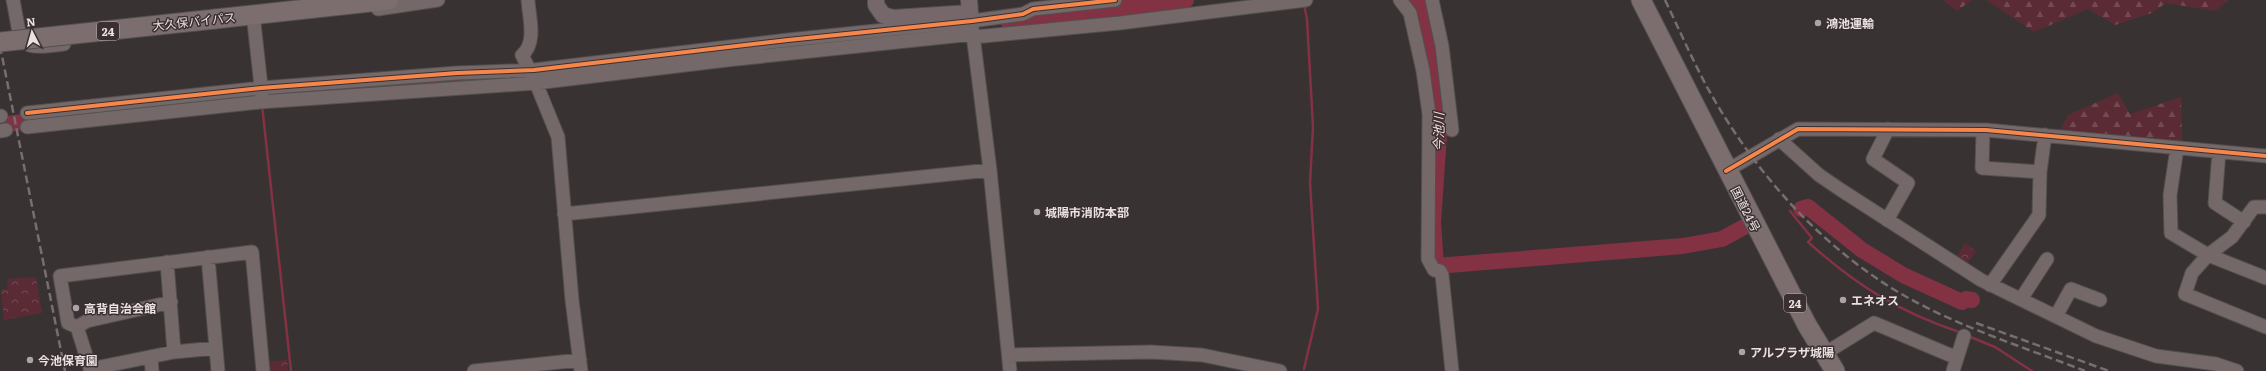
<svg xmlns="http://www.w3.org/2000/svg" width="2266" height="371" font-family="Literata,'Noto Sans JP',serif">
<style>
.forest{fill:url(#forest-firs)}
.park{fill:url(#park-crowns)}
.water{fill:url(#water-rules)}
.lines{fill:none;stroke-linecap:round;stroke-linejoin:round}
.stream{stroke:#833244;stroke-width:2.5}
.river{stroke:#833244;stroke-width:16}
.minor-casing{stroke:#534f50;stroke-width:15}
.major-casing{stroke:#534f50;stroke-width:18}
.highway-casing{stroke:#534f50;stroke-width:21}
.minor{stroke:#746869;stroke-width:13}
.major{stroke:#76676a;stroke-width:16}
.highway{stroke:#7c6e6f;stroke-width:19}
.rail{stroke:#776e6f;stroke-width:2.5;stroke-dasharray:8 4;stroke-linecap:butt}
.highway-bridge-casing{stroke:#534f50;stroke-width:21;stroke-linecap:butt}
.highway-bridge{stroke:#7c6e6f;stroke-width:19}
.cycleway-casing{stroke:#3b2f31;stroke-width:6}
.cycleway{stroke:#f5874c;stroke-width:4}
.poi-dot{fill:#aba4a5;stroke:#3b2f31;stroke-width:1.5}
.labels{text-anchor:middle;dominant-baseline:central;stroke-width:3;stroke-linejoin:round;paint-order:stroke}
.shield{fill:#3b2f31;stroke:#b5acad;stroke-width:1}
.shield-label{font-size:11px;font-weight:bold;fill:#e9e1e2}
.street-label{font-size:12px;fill:#e9e1e2;stroke:#3b2f31}
.poi-label{font-size:12px;font-weight:bold;fill:#e9e1e2;stroke:#3b2f31;text-anchor:start}
.water-label{font-size:13px;font-style:italic;fill:#f6dbdf;stroke:#3b2f31}
</style>
<defs>
<pattern id="forest-firs" width="22" height="20" patternUnits="userSpaceOnUse"><rect width="22" height="20" fill="#5b2b35"/><path d="M5 1l3.5 6h-7zM16 11l3.5 6h-7z" fill="#734952"/></pattern>
<pattern id="park-crowns" width="20" height="18" patternUnits="userSpaceOnUse"><rect width="20" height="18" fill="#5b2b35"/><path d="M2 6a3 3 0 1 1 6 0M12 15a3 3 0 1 1 6 0" fill="none" stroke="#734952"/></pattern>
<pattern id="water-rules" width="6" height="5" patternUnits="userSpaceOnUse"><rect width="6" height="5" fill="#833244"/><path d="M0 2.5h6" fill="none" stroke="#954f5f"/></pattern>
</defs>
<rect width="100%" height="100%" fill="#383233"/>
<path class="forest" d="M1943,0H1972L1957,11Z
M1986,0H2229L2215,11L2166,3L2152,13L2115,25L2088,9L2034,32Z
M2118,93L2130,114L2181,97L2182,141L2060,130L2068,115Z"/>
<path class="park" d="M1965,243L1976,251L1967,264L1957,256Z
M36,277L42,313L4,320L1,289H8L7,279Z
M287,360L288,371H266L265,362Z"/>
<path class="water" d="M1931,288L1966,304L1961,306L1935,297Z"/>
<g class="lines">
<path class="stream" d="M262,105L291,371
M1790,211L1812,238L1808,242C1857,286 1899,312 1962,333
M1968,336L1995,347L2032,371
M1304,369L1318,309L1310,183L1313,127L1307,19L1304,4"/>
<path class="river" d="M1416,0L1421,7L1434,70L1438,104L1439,135L1433,223L1436,266L1683,246L1722,239L1744,227
M1008,21L1186,0
M171,105L451,80
M0,125L45,119
M1801,209L1808,207L1862,250L1903,275L1962,302L1966,299L1972,300"/>
<defs>
<path id="minor" d="M13,0C22,44 15,51 64,44
M528,0C529,17 537,43 522,55L536,83L558,137L572,300L581,371
M1400,0L1410,13L1423,71L1429,114L1428,259L1434,270L1440,271L1442,275L1452,371
M1432,0L1442,46L1452,130
M378,9L438,0
M254,23L262,95
M972,27L990,170L1010,371
M974,37L1120,23L1306,0
M27,113L261,88L457,73L534,70L788,40L972,21L1023,14L1033,9L1115,0
M0,116H1
M27,127L260,102L536,83L727,60L973,34
M1983,130L1982,168L2040,172
M0,131L6,130
M1779,139L1819,175L1841,190L1981,280L2096,336L2156,356L2216,364L2237,371
M2177,148L2170,195L2171,233L2208,255L2266,278
M2219,152L2215,203L2244,222
M1726,171L1798,129L1986,130L2266,156
M2266,207H2254L2232,237L2208,255L2192,273L2185,294L2266,327
M564,214L990,170
M1887,220L1908,183L1873,159L1888,129
M208,257L218,371
M167,262L174,352
M1990,285L2039,215L2040,172L2045,135
M2021,299L2047,259
M2056,316L2071,289L2100,300
M77,327L87,321L171,302
M1824,354L1874,323L1957,358
M1009,355L1151,352L1202,355L1280,371
M151,357L152,371
M90,369L174,352L216,348
M91,371L77,327L68,323L60,276L252,252L263,371
M474,371L580,360
M1953,371L1964,336"/>
<path id="major" d="M876,0V5L883,15L893,18L970,13L969,0"/>
<path id="highway" d="M1641,0L1807,325L1835,371
M215,19L389,0"/>
</defs>
<use href="#minor" class="minor-casing"/>
<use href="#major" class="major-casing"/>
<use href="#highway" class="highway-casing"/>
<use href="#minor" class="minor"/>
<use href="#major" class="major"/>
<use href="#highway" class="highway"/>
<path class="rail" d="M1665,0C1679,29 1692,59 1707,87C1752,168 1814,240 1893,289C1952,325 2021,346 2085,371
M0,46L65,371
M1976,323L2109,371"/>
<defs>
<path id="highway-bridge" d="M0,42L215,19"/>
</defs>
<use href="#highway-bridge" class="highway-bridge-casing"/>
<use href="#highway-bridge" class="highway-bridge"/>
<defs>
<path id="cycleway" d="M27,113L261,88L457,73L534,70L788,40L972,21L1023,14L1033,9L1115,0
M1726,171L1798,129L1986,130L2266,156"/>
</defs>
<use href="#cycleway" class="cycleway-casing"/>
<use href="#cycleway" class="cycleway"/>
</g>
<g class="poi-dot">
<circle cx="1818" cy="23" r="4"/>
<circle cx="1037" cy="212" r="4"/>
<circle cx="1843" cy="300" r="4"/>
<circle cx="76" cy="308" r="4"/>
<circle cx="1742" cy="352" r="4"/>
<circle cx="30" cy="360" r="4"/>
</g>
<g class="labels">
<g class="shield">
<rect x="97" y="22" width="22" height="18" rx="3"/>
<rect x="1784" y="294" width="22" height="18" rx="3"/>
</g>
<g class="shield-label">
<text x="108" y="31">24</text>
<text x="1795" y="303">24</text>
</g>
<g class="street-label">
<text transform="translate(194 21) rotate(-6)">大久保バイパス</text>
<text transform="translate(1746 209) rotate(63)">国道24号</text>
</g>
<g class="poi-label">
<text x="1826" y="23">鴻池運輸</text>
<text x="1045" y="212">城陽市消防本部</text>
<text x="1851" y="300">エネオス</text>
<text x="84" y="308">高背自治会館</text>
<text x="1750" y="352">アルプラザ城陽</text>
<text x="38" y="360">今池保育園</text>
</g>
<g class="water-label">
<text transform="translate(1438 132) rotate(-89)">今池川</text>
</g>
</g>
<g transform="translate(32 32) rotate(354)" stroke="#3b2f31" stroke-width="3" paint-order="stroke">
<path d="M0-3L7 15L0 10L-7 15Z" fill="#e9e1e2"/>
<text y="-6" font-size="11" font-weight="bold" text-anchor="middle" fill="#e9e1e2">N</text>
</g>
</svg>
